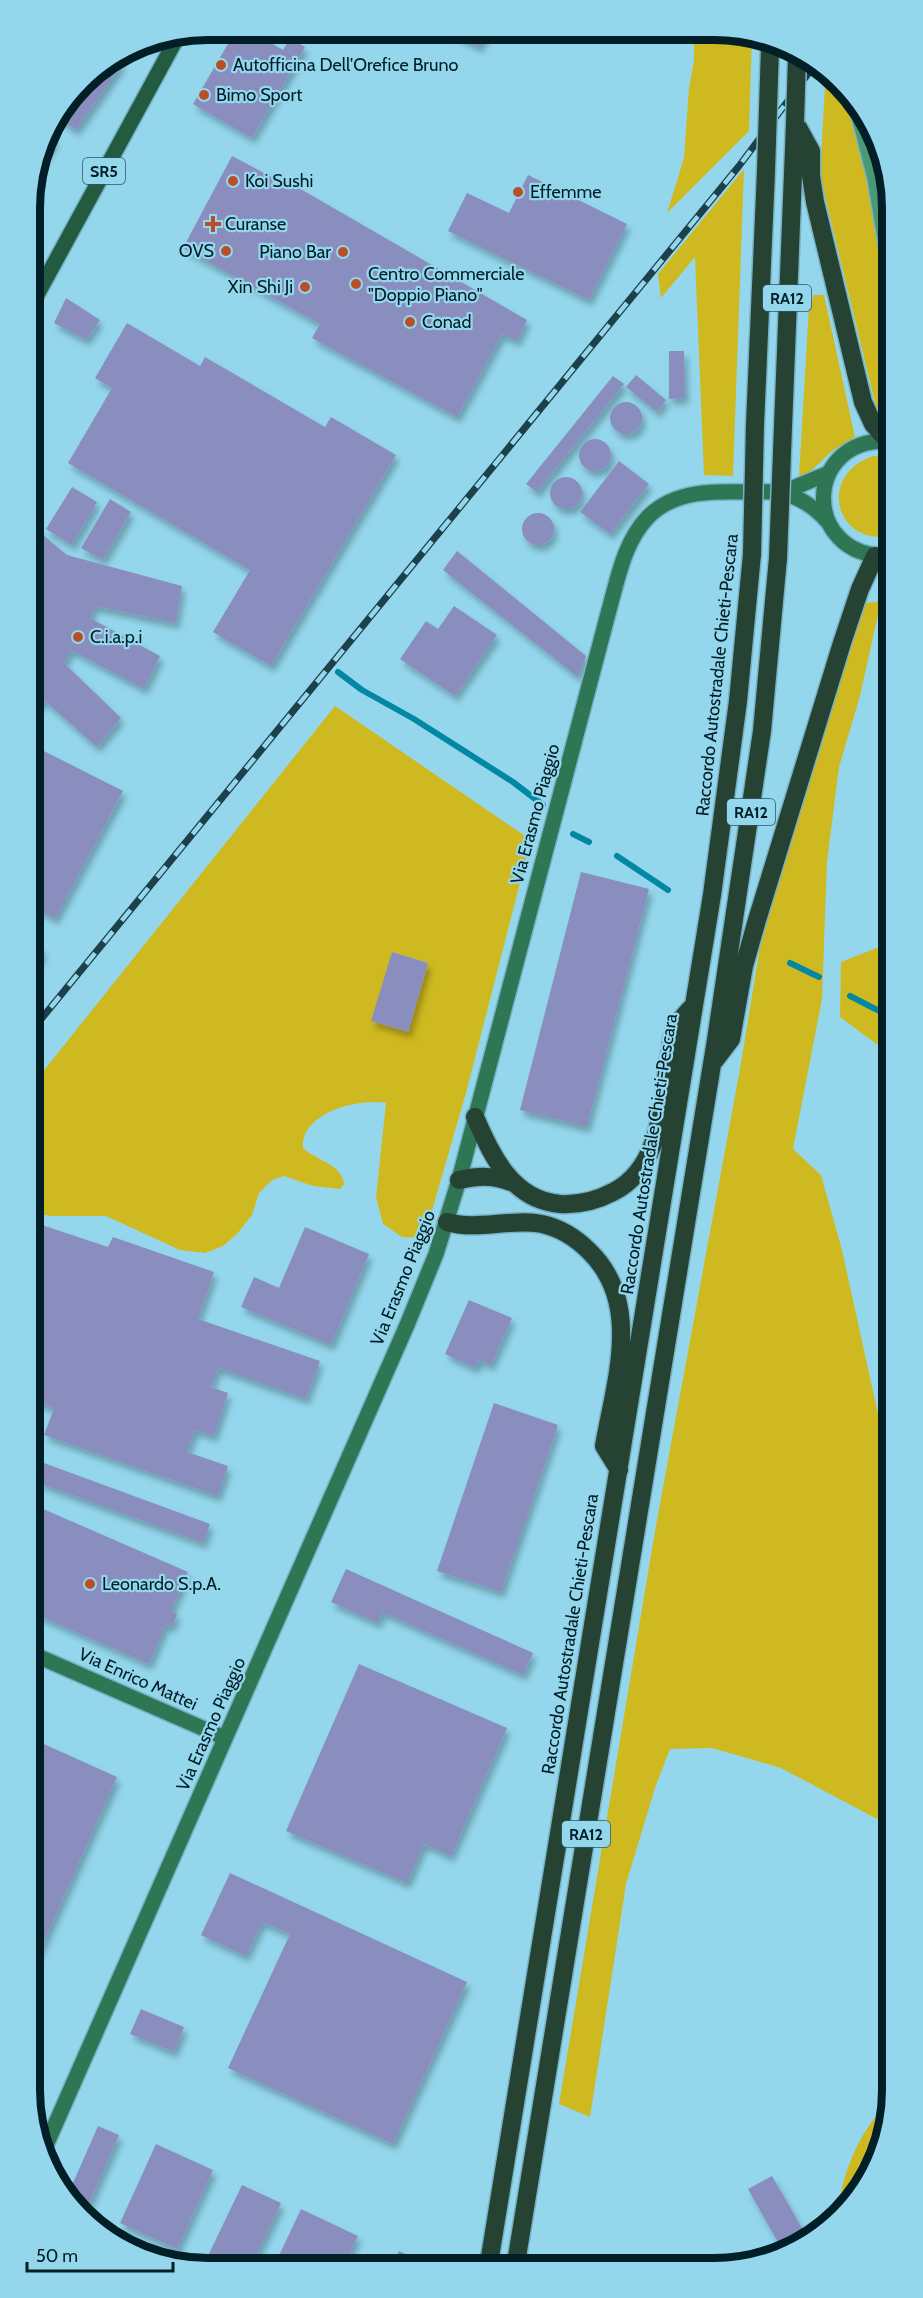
<svg xmlns="http://www.w3.org/2000/svg" width="923" height="2298" font-family="Cabin,sans-serif">
<style>
.green{fill:#cfb921;fill-rule:evenodd}
.lines{fill:none;stroke-linecap:round;stroke-linejoin:round}
.stream{stroke:#0388a4;stroke-width:6}
.building{fill:#898ebf;filter:url(#shadow)}
.street-casing{stroke:#77b2c5;stroke-width:18}
.secondary-casing{stroke:#77b2c5;stroke-width:18}
.primary-casing{stroke:#77b2c5;stroke-width:18}
.highway-casing{stroke:#77b2c5;stroke-width:21}
.street{stroke:#499972;stroke-width:15}
.secondary{stroke:#2e7654;stroke-width:15}
.primary{stroke:#225b40;stroke-width:15}
.highway{stroke:#254233;stroke-width:18}
.rail-casing{stroke:#1d414b;stroke-width:7}
.rail{stroke:#94d7ed;stroke-width:4.5;stroke-dasharray:14;stroke-linecap:butt}
.highway-bridge-casing{stroke:#77b2c5;stroke-width:21;stroke-linecap:butt}
.highway-bridge{stroke:#254233;stroke-width:18}
.poi-dot{fill:#b74f29;stroke:#94d7ed;stroke-width:2}
.labels{text-anchor:middle;dominant-baseline:central;stroke-width:4.5;stroke-linejoin:round;paint-order:stroke}
.shield{fill:#94d7ed;stroke:#2e5662;stroke-width:1.5}
.shield-label{font-size:16px;font-weight:bold;fill:#021e26}
.poi-label{font-size:18px;fill:#021e26;stroke:#94d7ed;text-anchor:start}
.street-label{font-size:18px;fill:#021e26;stroke:#94d7ed}
.rim{fill:none;stroke:#021e26;stroke-width:8}
</style>
<defs>
<filter id="shadow"><feDropShadow dx="3.5" dy="6" stdDeviation="3" flood-color="#0004"/></filter>
</defs>
<rect width="100%" height="100%" fill="#94d7ed"/>
<path class="green" d="M694,33L752,35L749,131L667,213L684,158L689,88L694,60Z
M834,79L851,98L876,200L887,269L888,433L879,419L820,176L825,85Z
M744,169L733,476L704,475L695,257L661,298L658,274Z
M814,295H824L855,437L832,451L811,471L799,476L809,306Z
M873,456H888V536C837,545 816,476 873,456Z
M881,601L860,696L839,767L827,862L822,999L793,1149L821,1175L842,1250L878,1414L891,1426L892,1827L781,1768L712,1748L670,1749L655,1788L626,1884L590,2117L559,2104L655,1531L740,1069L760,947L820,736L866,603Z
M335,706L531,840L466,1093L424,1238L402,1237L383,1224L376,1197L386,1103C358,1098 300,1113 303,1148C316,1160 343,1165 344,1184L340,1189L313,1186L284,1176L272,1180L259,1193L252,1215L237,1234L223,1246L205,1253L180,1250L106,1216H51L33,1213V1084ZM392,952L428,963L408,1032Z
M879,947L889,961L890,1054L840,1017L841,962Z
M892,2102L880,2157L849,2207L838,2216C838,2182 862,2121 892,2102Z"/>
<g class="lines">
<path class="stream" d="M338,672L362,690L414,719L513,782L543,805
M573,834L589,842
M617,856L668,890
M790,963L819,977
M850,996L889,1016"/>
</g>
<path class="building" d="M236,30H248L283,50L290,38L305,47L252,138L193,104Z
M449,32H487L479,47Z
M115,59L122,64L76,130L58,118L91,75Z
M47,135L55,140L40,163Z
M232,156L290,187L292,184L527,320L517,341L502,334L457,417L312,338L320,324L183,248Z
M528,175L627,224L589,300L448,231L467,193L509,213Z
M66,298L100,320L86,340L54,323Z
M127,323L200,366L205,357L325,427L331,417L396,455L271,666L213,632L250,570L68,463L112,388L95,378Z
M669,351H684L685,398L669,399Z
M636,375L666,400L657,412L626,387Z
M613,376L624,384L537,492L526,484Z
M610 418a16 16 0 1 1 32 0a16 16 0 1 1-32 0Z
M579 455a16 16 0 1 1 32 0a16 16 0 1 1-32 0Z
M619,461L649,484L610,534L580,512Z
M550 493a16 16 0 1 1 32 0a16 16 0 1 1-32 0Z
M72,487L97,502L72,545L46,529Z
M110,499L131,512L103,560L81,548Z
M522 529a16 16 0 1 1 32 0a16 16 0 1 1-32 0Z
M31,525L67,555L182,586L176,623L95,606L90,618L160,656L144,689L71,650L64,663L121,718L97,747L44,700L32,712V601L40,589L32,582Z
M457,551L586,656L578,677L443,570Z
M454,606L497,635L455,696L400,659L426,621L438,629Z
M32,745L123,791L55,919L32,906Z
M581,872L649,889L587,1127L520,1110Z
M33,944L44,950L33,970Z
M392,952L428,963L408,1032L371,1021Z
M33,1222L108,1247L113,1237L214,1272L198,1319L320,1361L306,1399L218,1368L211,1387L228,1393L214,1436L195,1430L187,1452L228,1466L218,1496L44,1435L54,1408L34,1401Z
M305,1227L369,1254L331,1345L241,1307L254,1277L279,1288Z
M469,1300L512,1318L491,1365L479,1360L476,1368L445,1354Z
M494,1403L558,1425L501,1592L437,1571Z
M44,1463L210,1524L203,1543L37,1482Z
M34,1505L188,1572L171,1611L177,1614L172,1627L166,1624L149,1664L35,1614Z
M346,1569L533,1653L523,1675L382,1612L378,1623L331,1602Z
M359,1664L507,1728L451,1856L424,1844L407,1883L286,1831Z
M35,1740L117,1777L36,1959Z
M230,1873L467,1982L393,2144L228,2068L290,1934L262,1922L246,1956L201,1935Z
M141,2009L184,2027L174,2052L130,2034Z
M98,2126L119,2135L85,2212L79,2209L69,2192Z
M156,2144L213,2170L177,2249L120,2223Z
M772,2176L809,2240L783,2251L748,2189Z
M242,2185L281,2203L252,2264H204Z
M301,2209L358,2236L344,2264H275Z
M399,2251L426,2263L393,2264Z"/>
<g class="lines">
<defs>
<path id="street" d="M856,104L875,178L887,250"/>
<path id="secondary" d="M888,441C803,438 801,557 888,556
M781,493L829,473
M35,1655L225,1738
M44,2150L407,1325L436,1254L459,1180L609,610C618,578 624,542 648,517C675,489 718,491 753,492C762,492 772,491 781,493C798,496 816,508 827,521"/>
<path id="primary" d="M31,306L178,36"/>
<path id="highway" d="M795,122L811,151V176L815,202L863,402L873,424L888,441
M755,425L766,171
M783,427L795,123
M715,1060L731,1039L744,966L757,920L842,643L860,589L875,556
M475,1117C492,1156 512,1200 560,1204C579,1205 596,1201 613,1192C661,1168 662,1105 669,1058C671,1050 671,1039 674,1031C677,1022 687,1013 693,1006
M459,1180C478,1176 492,1175 511,1182
M447,1222C478,1231 511,1218 542,1224C560,1228 576,1238 589,1251C643,1303 615,1382 604,1446L619,1470
M489,2263L712,895L738,701L752,554
M516,2263L716,1040L762,731L778,558"/>
</defs>
<use href="#street" class="street-casing"/>
<use href="#secondary" class="secondary-casing"/>
<use href="#primary" class="primary-casing"/>
<use href="#highway" class="highway-casing"/>
<use href="#street" class="street"/>
<use href="#secondary" class="secondary"/>
<use href="#primary" class="primary"/>
<use href="#highway" class="highway"/>
<defs>
<path id="rail" d="M33,1029L739,166L814,66"/>
</defs>
<use href="#rail" class="rail-casing"/>
<use href="#rail" class="rail"/>
<defs>
<path id="highway-bridge" d="M795,122L797,57
M766,171L770,47
M752,554L755,425
M778,558L783,427"/>
</defs>
<use href="#highway-bridge" class="highway-bridge-casing"/>
<use href="#highway-bridge" class="highway-bridge"/>
</g>
<g class="poi-dot">
<circle cx="221" cy="65" r="6"/>
<circle cx="204" cy="95" r="6"/>
<circle cx="233" cy="181" r="6"/>
<circle cx="518" cy="192" r="6"/>
<path d="M210 215h6v6h6v6h-6v6h-6v-6h-6v-6h6z"/>
<circle cx="226" cy="251" r="6"/>
<circle cx="343" cy="252" r="6"/>
<circle cx="356" cy="284" r="6"/>
<circle cx="305" cy="287" r="6"/>
<circle cx="410" cy="322" r="6"/>
<circle cx="78" cy="637" r="6"/>
<circle cx="90" cy="1584" r="6"/>
</g>
<g class="labels">
<g class="shield">
<rect x="83" y="158" width="42" height="26" rx="4.5"/>
<rect x="763" y="285" width="48" height="26" rx="4.5"/>
<rect x="727" y="799" width="48" height="26" rx="4.5"/>
<rect x="562" y="1821" width="48" height="26" rx="4.5"/>
</g>
<g class="shield-label">
<text x="104" y="171">SR5</text>
<text x="787" y="298">RA12</text>
<text x="751" y="812">RA12</text>
<text x="586" y="1834">RA12</text>
</g>
<g class="poi-label">
<text x="233" y="65">Autofficina Dell'Orefice Bruno</text>
<text x="216" y="95">Bimo Sport</text>
<text x="245" y="181">Koi Sushi</text>
<text x="530" y="192">Effemme</text>
<text x="225" y="224">Curanse</text>
<text x="214" y="251" text-anchor="end">OVS</text>
<text x="331" y="252" text-anchor="end">Piano Bar</text>
<text x="368" y="274">Centro Commerciale<tspan x="368" dy="21">"Doppio Piano"</tspan></text>
<text x="293" y="287" text-anchor="end">Xin Shi Ji</text>
<text x="422" y="322">Conad</text>
<text x="90" y="637">C.i.a.p.i</text>
<text x="102" y="1584">Leonardo S.p.A.</text>
</g>
<g class="street-label">
<text transform="translate(717 675) rotate(-84)">Raccordo Autostradale Chieti-Pescara</text>
<text transform="translate(535 814) rotate(-75)">Via Erasmo Piaggio</text>
<text transform="translate(649 1154) rotate(-81)">Raccordo Autostradale Chieti-Pescara</text>
<text transform="translate(403 1278) rotate(-68)">Via Erasmo Piaggio</text>
<text transform="translate(570 1634) rotate(-81)">Raccordo Autostradale Chieti-Pescara</text>
<text transform="translate(138 1679) rotate(24)">Via Enrico Mattei</text>
<text transform="translate(211 1724) rotate(-66)">Via Erasmo Piaggio</text>
</g>
</g>
<path d="M0 0H923V2298H0ZM208 40H714A168 168 0 0 1 882 208V2090A168 168 0 0 1 714 2258H208A168 168 0 0 1 40 2090V208A168 168 0 0 1 208 40Z" fill="#94d7ed" fill-rule="evenodd"/>
<path class="rim" d="M208 40H714A168 168 0 0 1 882 208V2090A168 168 0 0 1 714 2258H208A168 168 0 0 1 40 2090V208A168 168 0 0 1 208 40Z"/>
<path d="M27 2262v9h146v-9" fill="none" stroke="#021e26" stroke-width="3"/>
<text x="36" y="2262" font-size="18" fill="#021e26" stroke="#94d7ed" stroke-width="4.5" paint-order="stroke">50 m</text>
</svg>
